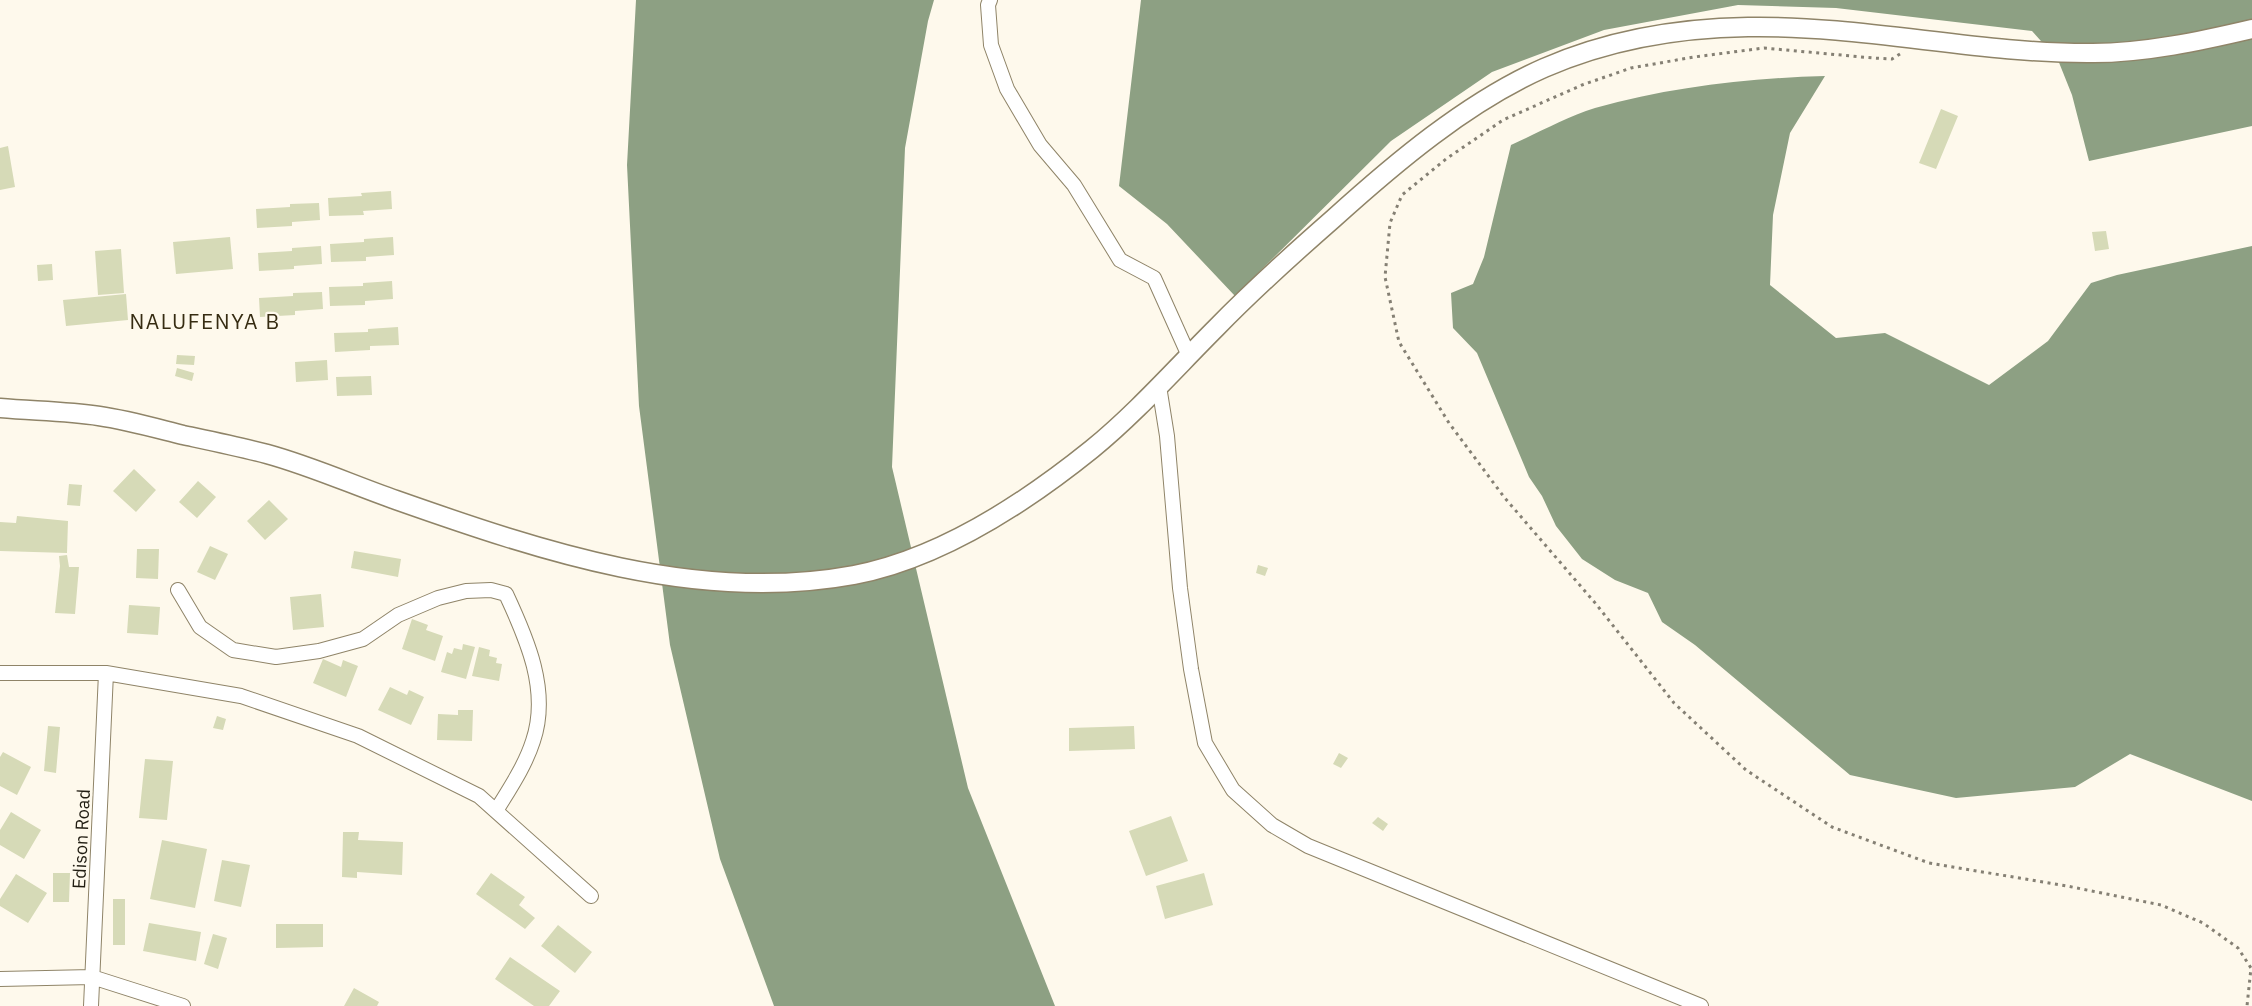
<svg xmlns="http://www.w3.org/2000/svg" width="2252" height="1006" font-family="'IBM Plex Sans',sans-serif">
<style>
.water{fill:#8da083}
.building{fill:#d6dab7}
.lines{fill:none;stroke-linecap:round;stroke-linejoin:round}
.street-casing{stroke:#8f8468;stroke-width:16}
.secondary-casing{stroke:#8f8468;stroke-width:21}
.path{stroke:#858074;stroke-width:3;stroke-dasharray:3 4.5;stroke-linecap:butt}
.street{stroke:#fff;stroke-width:14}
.secondary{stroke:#fff;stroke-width:18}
.labels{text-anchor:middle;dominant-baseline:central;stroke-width:4.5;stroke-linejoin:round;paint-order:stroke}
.street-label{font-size:18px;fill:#211d12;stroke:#fef9ec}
.quarter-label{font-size:21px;letter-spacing:1.5px;fill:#362c12;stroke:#fef9ec}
</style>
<rect width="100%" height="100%" fill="#fef9ec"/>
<path class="water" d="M636,0H934L928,21L905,148L892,467L968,788L1055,1006H774L720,859L670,645L639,406L627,165Z
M1141,0H2252V126L2089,161L2072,95L2058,60L2032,31L1836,8L1738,5L1604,30L1492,72L1391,141L1235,296L1167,224L1119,186Z
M1825,76L1790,133L1773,215L1770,285L1836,338L1885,333L1989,385L2048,341L2091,283L2117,275L2252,246V801L2130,754L2075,787L1956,798L1850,775L1695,645L1662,622L1648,593L1615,580L1582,559L1556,526L1542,496L1529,477L1477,353L1453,328L1451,293L1473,284L1484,257L1511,145C1538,133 1566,117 1595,108C1670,87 1748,78 1825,76Z"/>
<path class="building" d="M1941,109L1958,116L1936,169L1919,163Z
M8,146L15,187L0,190V148Z
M391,191L392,209L363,211L364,215L329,216L328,198L362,196L361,193Z
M319,203L320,220L292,222V226L257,228L256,209L290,207V204Z
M2106,231L2109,249L2095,251L2092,232Z
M230,237L233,269L176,274L173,242Z
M393,237L394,255L366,257V261L331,262L330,244L364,242V239Z
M321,246L322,264L294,266V269L259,271L258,253L292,251V248Z
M121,249L124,293L98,295L95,251Z
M52,264L53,280L38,281L37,265Z
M392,281L393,299L365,301V305L330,306L329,287L363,286V283Z
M322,292L323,309L295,311V315L260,317L259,298L293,296V293Z
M126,294L128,320L66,326L63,300Z
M398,327L399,345L370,346V350L335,352L334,333L368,332V329Z
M177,355L195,356L194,365L176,364Z
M327,360L328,380L296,382L295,362Z
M177,368L194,373L192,381L175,376Z
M371,376L372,395L337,396L336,377Z
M134,469L156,490L136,512L113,491Z
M198,481L216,497L197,518L179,502Z
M69,484L82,485L80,506L67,505Z
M269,500L288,519L265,540L247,521Z
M17,516L68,521L67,553L0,551V522L16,523Z
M210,546L228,554L215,580L197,572Z
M137,549H159L158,579L136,578Z
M354,551L401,559L398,577L351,568Z
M67,555L69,567H79L75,614L55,613L60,566L59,556Z
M1258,565L1268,568L1265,576L1256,573Z
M321,594L324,627L293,630L290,597Z
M129,605L160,607L158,635L127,633Z
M412,619L428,625L426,630L443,636L435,661L402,649Z
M463,644L475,647L466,679L441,672L447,652L452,654L454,648L462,650Z
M479,647L490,650L489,656L497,658L496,663L502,664L499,681L472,676Z
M323,659L341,667L343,660L358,666L346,697L313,683Z
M390,687L407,695L409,690L424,697L411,725L378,710Z
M458,710H473L472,741L437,740L438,714L458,715Z
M217,716L226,719L223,730L213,728Z
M48,726L60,727L56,773L44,771Z
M1134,726L1135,749L1069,751V728Z
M3,752L31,767L17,795L0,786V757Z
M1339,753L1348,758L1341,768L1333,764Z
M145,759L173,761L167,820L139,818Z
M11,812L41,830L24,859L0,845V830Z
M1171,816L1188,861L1146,876L1129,831Z
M1378,817L1388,824L1383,831L1372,823Z
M343,832H359L358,840L403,842L402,875L357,872V878L342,877Z
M162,840L207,849L195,908L150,899Z
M222,860L250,865L241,907L214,901Z
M53,873H70L69,902H53Z
M491,873L525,897L519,905L535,918L525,929L476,894Z
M1204,873L1213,905L1165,919L1156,886Z
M16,874L47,893L28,923L0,906V899Z
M113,899H125V945H113Z
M149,923L201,932L196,961L143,951Z
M276,924H323V947L276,948Z
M558,925L592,952L575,973L541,946Z
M213,934L227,938L218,969L204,964Z
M510,957L560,991L549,1006H534L495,979Z
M354,988L379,1002L377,1006H344Z"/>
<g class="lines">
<defs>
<path id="street" d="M990,0L988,5L991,45L1007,89L1040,145L1074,185L1120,260L1154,278L1189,356
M1159,386L1167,436L1180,588L1191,669L1205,743L1233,790L1272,825L1308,846L1701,1006
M178,590L200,627L233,650L276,657L319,651L363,639L398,615L438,598L466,591L491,590L506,594C527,639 550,691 533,741C525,766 510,788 496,811
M0,673H106L241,696L358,736L479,796L591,896
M0,979L92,977L183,1006
M91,1006L106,673"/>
<path id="secondary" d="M0,408C33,411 66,411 99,416C127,420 155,428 183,435C211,441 240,447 267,454C311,466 353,485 396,500C541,551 698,604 854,575C939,559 1025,503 1092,449C1136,413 1175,369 1216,328C1253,290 1293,254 1333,219C1395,163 1467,102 1544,68C1608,40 1679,28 1748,27C1864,25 1978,54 2093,53C2145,53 2201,41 2252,29"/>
</defs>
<use href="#street" class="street-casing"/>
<use href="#secondary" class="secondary-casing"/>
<path class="path" d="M1900,54L1892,59L1873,58L1764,48L1694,57L1631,68L1582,85L1503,120L1446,159L1402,195L1390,223L1385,277L1399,342L1449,423L1504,497L1596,604L1674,703L1746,770L1832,827L1929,863L2067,886L2161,905L2203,923L2238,948L2251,968L2247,1006"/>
<use href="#street" class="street"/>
<use href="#secondary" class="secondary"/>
</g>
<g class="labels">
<g class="street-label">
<text transform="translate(81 839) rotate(-87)">Edison Road</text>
</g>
<g class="quarter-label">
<text x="205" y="321">NALUFENYA B</text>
</g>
</g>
</svg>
